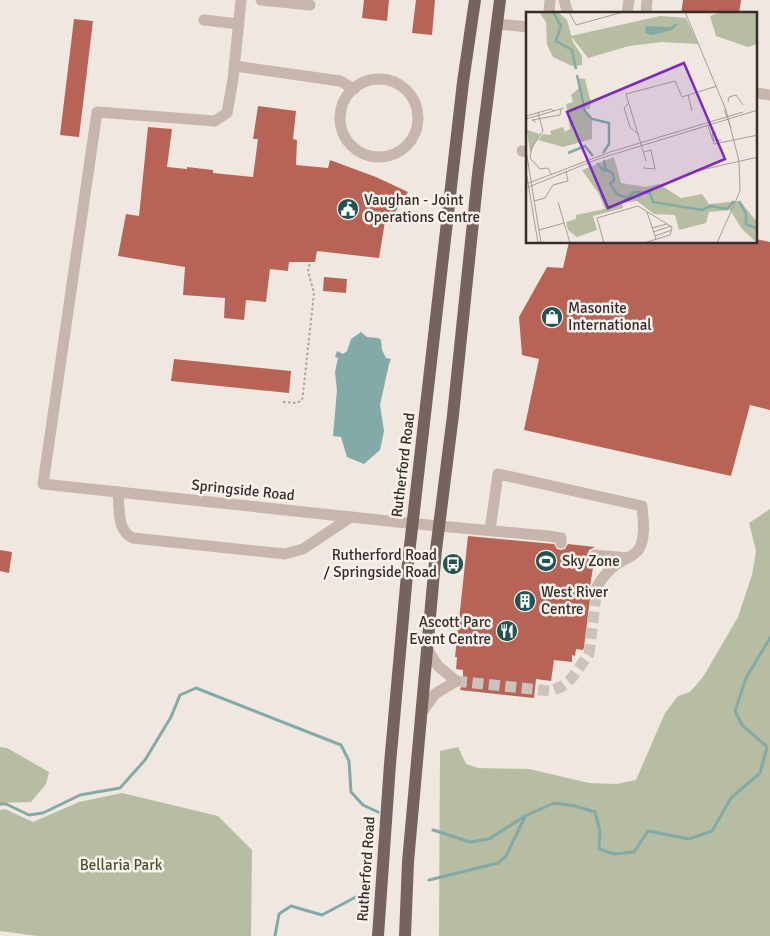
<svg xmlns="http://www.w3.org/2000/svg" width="770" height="936" font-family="Signika,sans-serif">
  <rect width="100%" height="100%" fill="#f0e7e0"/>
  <g fill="#b7bda2">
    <polygon points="770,509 770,936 439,936 440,751 458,747 466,764 478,768 529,769 589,783 616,784 636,780 665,713 678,696 690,692 703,677 738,617 752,575 756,551 749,523"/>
    <polygon points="0,747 7,748 49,772 46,784 31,802 0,803"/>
    <polygon points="122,793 218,816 252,850 251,936 37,936 0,931 0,810 5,809 33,822 79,802"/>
  </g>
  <polygon fill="#82aaa7" points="361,332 367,337 378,338 381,340 382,350 386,358 391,359 389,364 380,405 384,431 380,450 364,464 347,457 341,437 333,436 337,390 335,372 338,358 335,357 337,351 343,354 347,351 351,339"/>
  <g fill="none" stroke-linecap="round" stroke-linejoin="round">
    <g stroke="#82aaa7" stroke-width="3">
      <polyline points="0,804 6,804 29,815 43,813 80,795 120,788 145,760 171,717 180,695 196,688 341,745 349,761 351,792 363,805 378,812"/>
      <polyline points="433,830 470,842 489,839 525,816 554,803 575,806 595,812 600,831 599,849 614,854 634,852 648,831 689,839 712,831 731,798 760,773 767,747 742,725 735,711 746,678 770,638"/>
      <polyline points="429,880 498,863 506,856 525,817"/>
      <polyline points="275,936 279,914 291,906 322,915 369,890"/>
    </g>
  </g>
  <g fill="#b76457">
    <polygon points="364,0 389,0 387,21 362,18"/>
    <polygon points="416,0 435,0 432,35 412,33"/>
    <polygon points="683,0 741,0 739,14 681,14"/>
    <polygon points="74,19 93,21 79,137 60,135"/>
    <polygon points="258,106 296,111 293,139 297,140 296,165 328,168 330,160 376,177 408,192 391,218 386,215 379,258 317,251 315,262 289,262 288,271 270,269 266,302 246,300 244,320 224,318 225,298 183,295 185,267 118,256 126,214 139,216 148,127 172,129 167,167 187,169 187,167 213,170 213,173 253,177 258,139 253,139"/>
    <polygon points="756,239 770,242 770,410 750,405 731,476 524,430 539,359 522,355 519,317 547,267 563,268 569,242 756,242"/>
    <polygon points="324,277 347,279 346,293 323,291"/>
    <polygon points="174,359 291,371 289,393 171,381"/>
    <polygon points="468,536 554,544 557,549 561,550 565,549 568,544 595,547 589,550 588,554 588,559 594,562 590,586 591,591 584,647 583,650 576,649 575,656 572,655 572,662 554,660 551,681 536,679 534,698 460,690 463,682 463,670 456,669 457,657 455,657"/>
    <polygon points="0,550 12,552 9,573 0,571"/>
  </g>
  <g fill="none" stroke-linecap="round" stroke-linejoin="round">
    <polyline stroke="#cbc2bc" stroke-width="11" stroke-dasharray="11 5.5" stroke-linecap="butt" points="456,681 550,691 561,687 571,679 589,654 597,587"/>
    <polyline stroke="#b2a097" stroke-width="2" stroke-dasharray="2.5 2.5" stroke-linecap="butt" points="283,402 297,403 302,400 303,394 314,293 308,271 310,262"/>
    <g stroke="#c7b6ad" stroke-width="11">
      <polyline points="241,0 233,79 227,113 215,121 97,112 43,484 407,523 548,536 561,538 561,543"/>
      <polyline points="261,0 310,5"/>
      <polyline points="564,0 568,14"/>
      <polyline points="549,14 550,0"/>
      <polyline points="627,14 629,0"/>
      <polyline points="646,14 647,0"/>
      <polyline points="204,20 239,24"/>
      <polyline points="497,24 528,27"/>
      <polyline points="235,66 340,81 354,89"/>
      <circle cx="379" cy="118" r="39"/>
      <polyline points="756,93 770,95"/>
      <polyline points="522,151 528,152"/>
      <path d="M118,492C120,509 116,530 133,538L285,554L303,549L351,517"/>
      <path d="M490,530L498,474L642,506C643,519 646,537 639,549C635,556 624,559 617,564C608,570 602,578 597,587"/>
      <polyline points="595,555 627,558"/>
      <polyline points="422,712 435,694 456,681 438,666 427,649"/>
    </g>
    <g stroke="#76635e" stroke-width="12">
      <polyline points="378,936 390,764 408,563 463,82 475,0"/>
      <polyline points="405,936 408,862 436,550 453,415 478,174 500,0"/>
    </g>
  </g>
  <defs>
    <g id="civic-disc" transform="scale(1.125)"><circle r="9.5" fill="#255351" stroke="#f8f1ec"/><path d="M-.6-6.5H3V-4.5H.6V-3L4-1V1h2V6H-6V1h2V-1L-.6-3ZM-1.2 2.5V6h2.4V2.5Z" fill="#fff"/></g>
    <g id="shop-disc" transform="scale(1.125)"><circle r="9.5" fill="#255351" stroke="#f8f1ec"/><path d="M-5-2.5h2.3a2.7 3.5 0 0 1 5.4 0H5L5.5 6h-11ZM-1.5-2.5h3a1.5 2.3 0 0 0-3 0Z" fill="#fff"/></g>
    <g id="stadium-disc" transform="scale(1.125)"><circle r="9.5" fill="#255351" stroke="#f8f1ec"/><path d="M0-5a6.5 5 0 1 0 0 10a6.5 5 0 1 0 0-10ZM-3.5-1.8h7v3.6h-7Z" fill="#fff"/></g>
    <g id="bus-disc" transform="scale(1.125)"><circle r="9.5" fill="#255351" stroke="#f8f1ec"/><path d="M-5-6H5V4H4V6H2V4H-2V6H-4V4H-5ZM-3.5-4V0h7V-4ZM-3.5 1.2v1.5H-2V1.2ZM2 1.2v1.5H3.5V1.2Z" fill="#fff"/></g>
    <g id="building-disc" transform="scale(1.125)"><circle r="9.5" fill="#255351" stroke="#f8f1ec"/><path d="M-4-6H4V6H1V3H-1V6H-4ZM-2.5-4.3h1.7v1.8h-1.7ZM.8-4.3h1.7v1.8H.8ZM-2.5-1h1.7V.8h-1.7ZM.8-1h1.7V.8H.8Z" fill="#fff"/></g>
    <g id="restaurant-disc" transform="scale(1.125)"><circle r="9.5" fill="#255351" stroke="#f8f1ec"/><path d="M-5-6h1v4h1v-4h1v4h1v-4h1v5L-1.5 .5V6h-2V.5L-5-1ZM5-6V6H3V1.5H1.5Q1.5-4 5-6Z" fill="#fff"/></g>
  </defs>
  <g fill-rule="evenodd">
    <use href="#civic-disc" x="348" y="209"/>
    <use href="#shop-disc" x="552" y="317"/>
    <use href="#stadium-disc" x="546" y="561"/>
    <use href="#bus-disc" x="453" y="564"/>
    <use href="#building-disc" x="525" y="601"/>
    <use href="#restaurant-disc" x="507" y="631"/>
  </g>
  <g text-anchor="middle" stroke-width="5" stroke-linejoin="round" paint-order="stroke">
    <g font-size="15" fill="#362d2b" stroke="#f8f1ec" text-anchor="start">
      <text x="364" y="205">Vaughan - Joint<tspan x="364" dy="17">Operations Centre</tspan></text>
      <text x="568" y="313">Masonite<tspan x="568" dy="17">International</tspan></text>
      <text x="437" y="560" text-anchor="end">Rutherford Road<tspan x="437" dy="17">/ Springside Road</tspan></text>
      <text x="562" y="566">Sky Zone</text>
      <text x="541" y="597">West River<tspan x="541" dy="17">Centre</tspan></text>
      <text x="491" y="627" text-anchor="end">Ascott Parc<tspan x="491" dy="17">Event Centre</tspan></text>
    </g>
    <g font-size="15" fill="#362d2b" stroke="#f8f1ec">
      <text transform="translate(403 465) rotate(-83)" y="5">Rutherford Road</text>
      <text transform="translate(243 490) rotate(6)" y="5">Springside Road</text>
      <text transform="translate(366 869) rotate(-86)" y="5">Rutherford Road</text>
    </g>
    <g font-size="15" fill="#495132" stroke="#f8f1ec">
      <text x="121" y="870">Bellaria Park</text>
    </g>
  </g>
  <g transform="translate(526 12)">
    <rect width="231" height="231" fill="#f0e7e0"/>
    <path d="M13,0H32L41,8L47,30L56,44V53L46,54L27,45L21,33L20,10ZM195,0H231V32L222,35L190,24L184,4ZM134,4L160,6L172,32L136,30L103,34L62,46L45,24ZM52,66L59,67L65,91L63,98L55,91L66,108V127L37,135L12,128L17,122L25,123L24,119L37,115L39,120L44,117L40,92L47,90L45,83L53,76ZM1,118L14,122L4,141V140ZM88,145L95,171L120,175L133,172L155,186L176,182L183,192L214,189L231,210V231L216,217L204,198L183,200L180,211L153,218L149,203L128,202L111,189L96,191L97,196L67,204L71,218L51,225L42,218L40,210L50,207V203L79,197L73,182L56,158Z" fill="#b7bda2"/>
    <path d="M149,12H152L146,18L126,23L119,21L120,14L144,15Z" fill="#82aaa7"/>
    <path fill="none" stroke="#82aaa7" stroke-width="2.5" d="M27,0L35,14L30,29L46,38L50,57M51,63L59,99L66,107L83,111V132L77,141M42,141L59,134L67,144M78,148L79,156L87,162L88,168L84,172L92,183L102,186L108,180L124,181L127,190L176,198L185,194L201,197L208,189M71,151L77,158L83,159M213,189L220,202V212L232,217"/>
    <path fill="none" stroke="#a69d98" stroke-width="1" d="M43,0L50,13L97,0M159,0L200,98L213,149L214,179L191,231M162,83L166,99M202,90L203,85L210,83L217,93M103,91L98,96L104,115L112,122M198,97L205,116M12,100L17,119L6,135L4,146L14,157L22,156L25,162M0,104L25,97L28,99M0,107L38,96M10,110L6,108L34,103L35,97M182,114L188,132L232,123M190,120L186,122L188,129L195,128M0,138L15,231M120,149L100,82L149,69L156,85L191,74M117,156L129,157L125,138L118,140M175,158L232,145M0,159L12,231M0,172L84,140L217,100M0,176L72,147L232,98M8,189L19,186L27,173L42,169L40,159M32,190L44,231M121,200L130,227M126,216L141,212M13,218L38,211M127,220L145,214M129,224L146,218M78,231L71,206L112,194L146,215L144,223L118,231"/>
    <path fill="#7b2cbf" fill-opacity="0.15" stroke="#7b2cbf" stroke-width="2.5" d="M158,51L199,147L82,196L41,100Z"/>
    <rect width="231" height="231" fill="none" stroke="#362d2b" stroke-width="2.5"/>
  </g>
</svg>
